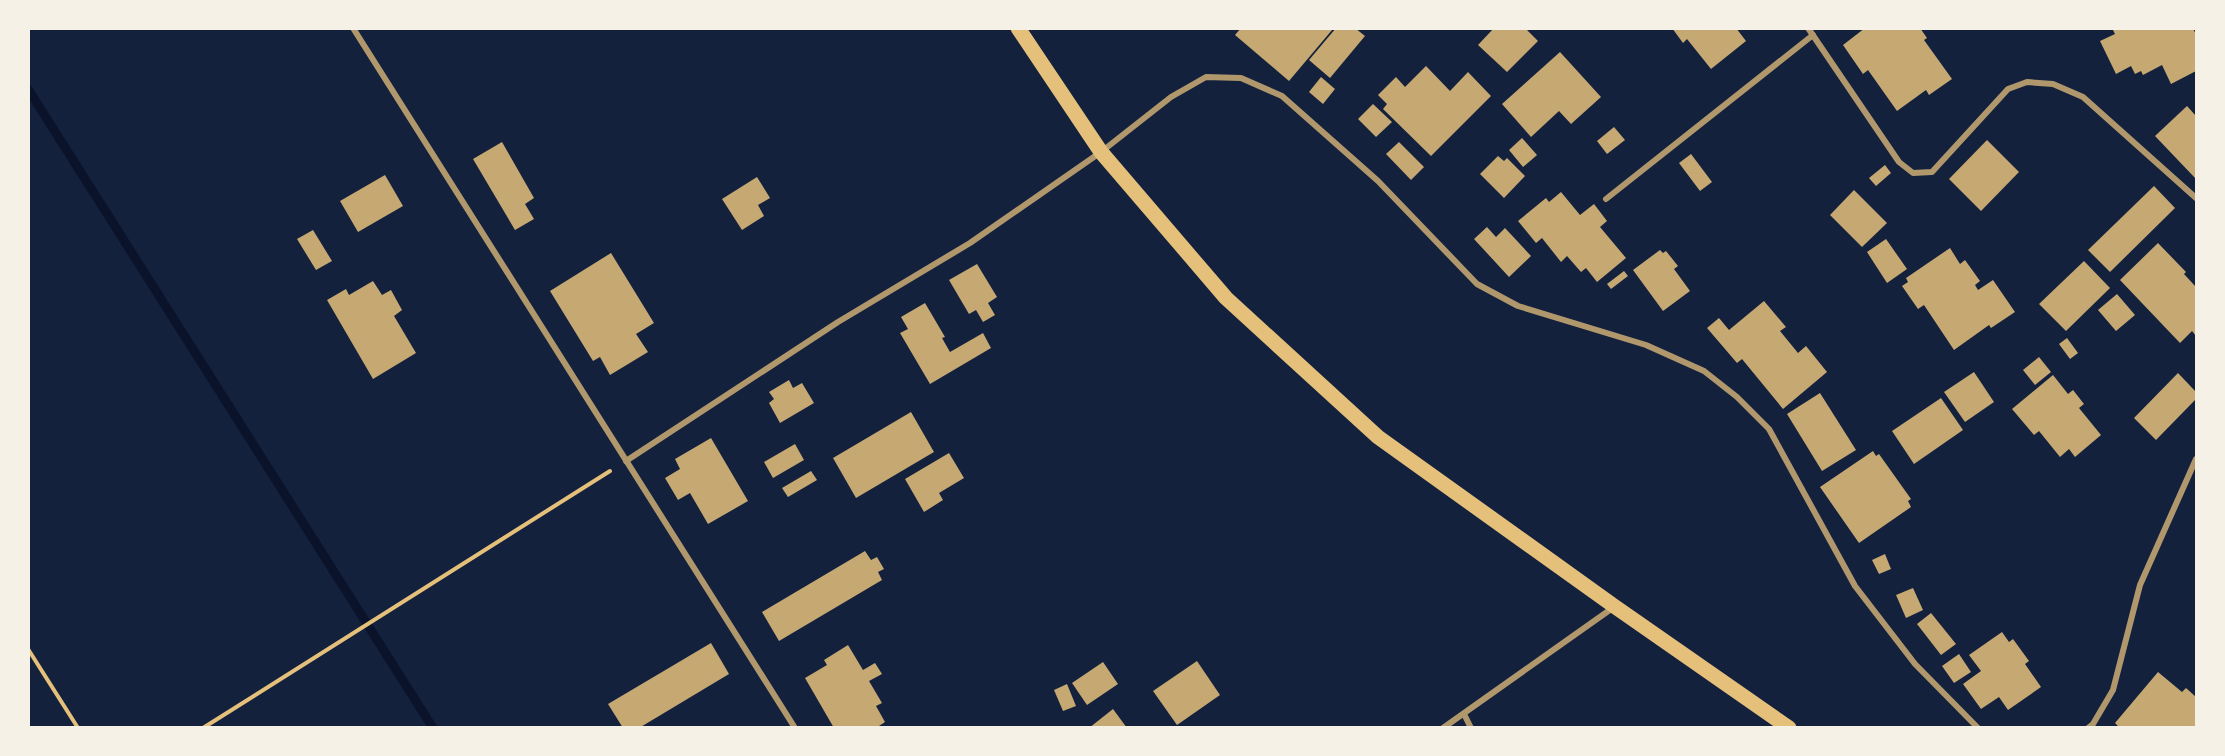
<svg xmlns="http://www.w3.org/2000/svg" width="2225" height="756" font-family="'Archivo Narrow',sans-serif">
  <rect width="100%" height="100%" fill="#14213d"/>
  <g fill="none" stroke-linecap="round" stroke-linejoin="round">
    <polyline stroke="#0b132b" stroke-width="9" points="28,89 433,728"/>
  </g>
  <g fill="#c6a872">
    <polygon points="1241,28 1330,28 1332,30 1289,81 1235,35"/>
    <polygon points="1336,28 1355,28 1365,36 1330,78 1309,60"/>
    <polygon points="1494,28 1525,28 1538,41 1507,72 1478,45"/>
    <polygon points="1672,28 1736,28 1746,41 1711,69 1687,39 1683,43"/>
    <polygon points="1865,28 1920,28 1927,38 1924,40 1952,79 1929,95 1926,90 1897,111 1868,70 1863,74 1843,45"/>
    <polygon points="2112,28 2193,28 2196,35 2196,71 2171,84 2162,65 2143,75 2141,71 2135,74 2131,66 2116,74 2100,41 2115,34"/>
    <polygon points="1560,52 1601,97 1571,124 1559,111 1531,137 1502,104"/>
    <polygon points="1426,66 1450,91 1468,72 1491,96 1431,156 1383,109 1387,104 1378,95 1396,77 1405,87"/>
    <polygon points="1321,77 1335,89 1323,104 1309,92"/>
    <polygon points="1373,104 1392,122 1376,137 1358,119"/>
    <polygon points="2187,106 2196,116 2196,179 2155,136"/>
    <polygon points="1614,127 1625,140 1607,154 1597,141"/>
    <polygon points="1522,138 1537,155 1523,167 1509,150"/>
    <polygon points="1987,140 2019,172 1981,211 1949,179"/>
    <polygon points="502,142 534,198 525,204 534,219 515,230 473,159"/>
    <polygon points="1399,142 1424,167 1411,180 1386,154"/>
    <polygon points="1691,154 1712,182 1700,191 1679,163"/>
    <polygon points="1498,156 1504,161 1507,158 1525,176 1504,198 1480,174"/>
    <polygon points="1885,165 1891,173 1876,186 1869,178"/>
    <polygon points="385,175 403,206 358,232 340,201"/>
    <polygon points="757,177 770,198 758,205 764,216 742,230 722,199"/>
    <polygon points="2154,186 2175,208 2110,272 2088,250"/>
    <polygon points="1854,190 1887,223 1862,247 1830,215"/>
    <polygon points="1561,192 1580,215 1594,204 1607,221 1600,227 1626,258 1597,282 1586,268 1581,272 1567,256 1561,262 1542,238 1536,243 1518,221 1546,198 1549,202"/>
    <polygon points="1487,227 1496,237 1505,228 1531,256 1509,277 1474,239"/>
    <polygon points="313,230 332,261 316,270 297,239"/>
    <polygon points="1886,239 1907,269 1887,283 1867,252"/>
    <polygon points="2158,243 2186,272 2184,274 2196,287 2196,336 2192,331 2180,343 2120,280"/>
    <polygon points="1950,248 1960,264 1965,260 1980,281 1975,285 1978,290 1993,280 2015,312 1991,328 1989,325 1954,350 1924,305 1918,309 1902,286 1908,282 1906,278"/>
    <polygon points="1660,250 1663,253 1666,251 1678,266 1674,269 1690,291 1663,311 1633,270"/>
    <polygon points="611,253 654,323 636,334 648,352 610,375 600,357 593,361 550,291"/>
    <polygon points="2084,261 2110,288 2066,331 2039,304"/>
    <polygon points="977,264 997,297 988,303 995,315 983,322 976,310 969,314 949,280"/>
    <polygon points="1624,271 1628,276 1611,289 1607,284"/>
    <polygon points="373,281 382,295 391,290 402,310 394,316 416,353 373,379 327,300 346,289 349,295"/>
    <polygon points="2117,294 2135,315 2116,331 2098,310"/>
    <polygon points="1764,301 1786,327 1780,331 1798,353 1806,346 1827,372 1783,409 1742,359 1737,363 1707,328 1719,318 1729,330"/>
    <polygon points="925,303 945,337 942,338 950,352 983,333 991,348 930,384 900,333 908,329 901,317"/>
    <polygon points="2067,338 2078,353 2070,359 2059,344"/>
    <polygon points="2039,357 2051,372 2035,385 2023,370"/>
    <polygon points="1974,372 1994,402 1965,422 1944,392"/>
    <polygon points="2178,373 2196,392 2196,399 2156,440 2134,418"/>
    <polygon points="2053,375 2068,394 2073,390 2084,404 2079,408 2101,435 2075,457 2069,449 2060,457 2039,431 2034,435 2012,409"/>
    <polygon points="789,380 793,388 802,383 814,403 780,423 769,403 774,399 769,392"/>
    <polygon points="1820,393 1856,450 1822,471 1787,414"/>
    <polygon points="1941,398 1963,430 1914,464 1892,431"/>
    <polygon points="911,412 934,452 856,498 833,458"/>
    <polygon points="711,438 748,501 708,524 690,493 678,500 665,478 680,469 675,459"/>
    <polygon points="795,444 804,460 773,478 764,462"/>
    <polygon points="1873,451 1876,456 1879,454 1911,499 1908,501 1911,507 1859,543 1820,487"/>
    <polygon points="949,453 964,478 939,493 943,500 924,512 905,479"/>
    <polygon points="811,471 817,480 788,497 782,488"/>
    <polygon points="865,551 871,560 877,557 884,569 878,572 882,580 779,641 762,612"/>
    <polygon points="1885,554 1891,569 1879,574 1872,560"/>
    <polygon points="1913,588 1923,610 1906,618 1896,595"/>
    <polygon points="1931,613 1956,644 1941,655 1917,624"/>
    <polygon points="2002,632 2009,642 2013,639 2029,661 2025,664 2041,687 2008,710 1999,697 1981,709 1963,684 1981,671 1969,655"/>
    <polygon points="711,643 729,674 639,728 623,728 608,704"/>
    <polygon points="848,645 863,670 875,663 882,674 869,681 882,703 876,706 885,722 876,728 834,728 805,678 827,665 824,660"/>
    <polygon points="1959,654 1971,672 1954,683 1942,666"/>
    <polygon points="1197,661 1220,695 1177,725 1153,691"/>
    <polygon points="1103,662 1118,684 1087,705 1072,683"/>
    <polygon points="2158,672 2182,692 2186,688 2196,697 2196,728 2120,728 2115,723"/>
    <polygon points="1067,684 1076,706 1063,711 1054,690"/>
    <polygon points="1113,709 1127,728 1089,728"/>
  </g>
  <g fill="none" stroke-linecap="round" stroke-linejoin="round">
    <g stroke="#e5c07b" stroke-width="4">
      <polyline points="28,649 78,728"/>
      <polyline points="203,728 610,471"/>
    </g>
    <g stroke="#b1986c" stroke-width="6">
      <polyline points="353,28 795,728"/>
      <polyline points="1808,28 1899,162 1913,173 1932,172 2008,89 2027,82 2053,84 2083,97 2196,198"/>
      <polyline points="1606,199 1813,35"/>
      <polyline points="626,461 838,322 970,243 1101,152 1171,97 1206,77 1241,78 1282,96 1378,181 1477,284 1518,306 1646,345 1704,371 1737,397 1769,429 1855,586 1915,664 1978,728"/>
      <polyline points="1464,714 1471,728"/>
      <polyline points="1443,728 1614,607"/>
      <polyline points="2088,728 2093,724 2113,690 2140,585 2196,459"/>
    </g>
    <polyline stroke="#e5c07b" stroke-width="15" points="1018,28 1101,152 1226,298 1378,437 1614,606 1789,728"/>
  </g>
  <rect width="2225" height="756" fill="none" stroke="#f6f1e7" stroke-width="60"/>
</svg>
